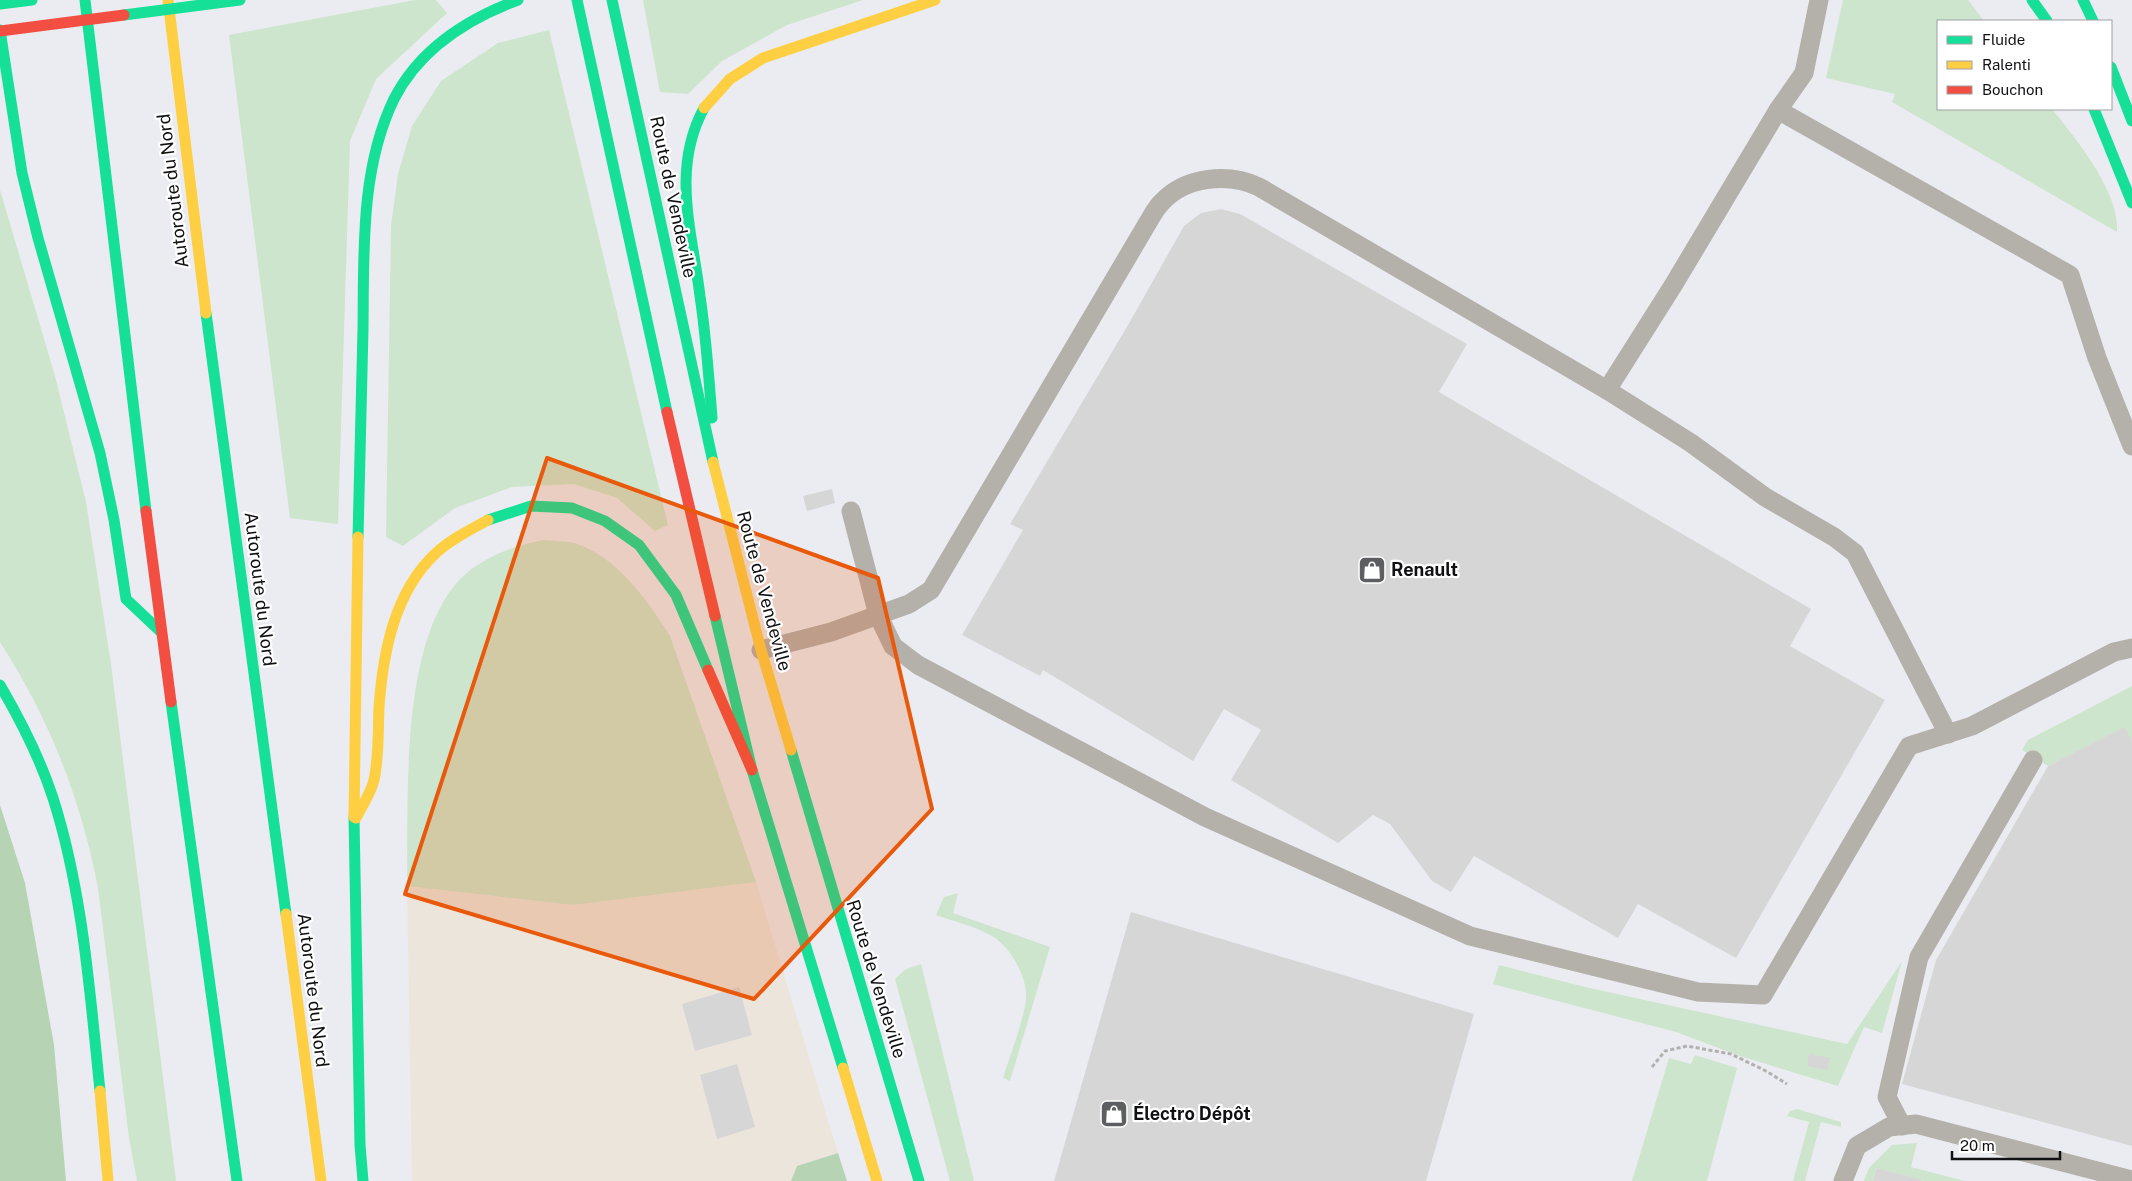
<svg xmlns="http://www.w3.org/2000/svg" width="2132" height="1181" font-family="'Public Sans',sans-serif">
  <rect width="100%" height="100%" fill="#ebecf1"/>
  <polygon fill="#ece5dc" points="756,882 838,1153 797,1166 791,1181 412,1181 407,886 573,905"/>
  <g fill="#cde5cc">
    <polygon points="415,0 436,0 447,13 376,79 350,141 338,524 290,518 229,35"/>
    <polygon points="643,0 863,0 787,25 722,61 688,94 660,92"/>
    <path d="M1843,0H1968L1984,21H1938V109H2052C2076,139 2120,192 2117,232L1892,102L1895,94L1826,78Z"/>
    <polygon points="549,30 668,525 655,531 617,498 574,484 512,487 455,508 403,546 386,537 391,226 398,174 412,126 441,81 498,43"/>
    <path d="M0,190L55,376L86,502L111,664L176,1181H137L129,1138L98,888C81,799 49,718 0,642Z"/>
    <path d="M543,540C553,541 565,541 574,543C617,556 647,600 670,636L756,882L573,905L407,886C409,802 397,622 473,568C494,553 519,545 543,540Z"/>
    <polygon points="2132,686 2132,741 2125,728 2048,766 2022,750 2028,740"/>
    <path d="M958,893L953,913L1050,947L1010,1081L1003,1078C1009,1058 1028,1010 1026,992C1024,971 1008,944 990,935C974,926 953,921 936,915L944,897Z"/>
    <polygon points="1902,961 1882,1033 1864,1027 1838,1086 1740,1056 1676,1032 1493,984 1499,965 1585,987 1847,1044"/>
    <polygon points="921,964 974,1181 950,1181 895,979 906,969"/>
    <polygon points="1695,1055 1737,1068 1707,1181 1632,1181 1669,1058 1691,1064"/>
    <polygon points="1797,1109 1841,1122 1841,1127 1821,1122 1805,1181 1793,1181 1809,1122 1787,1116 1790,1111"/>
    <polygon points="1917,1143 1911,1167 1965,1181 1924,1181 1877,1168 1873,1181 1864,1181 1869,1168 1892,1145"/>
  </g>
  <g fill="#b6d4b4">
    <polygon points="0,805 25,883 54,1045 66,1181 0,1181"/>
    <polygon points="838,1153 847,1181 791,1181 797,1166"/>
  </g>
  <g fill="#d7d6d7">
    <polygon points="1221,209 1240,214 1467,344 1439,392 1811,609 1790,646 1885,700 1736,958 1638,904 1618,938 1474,856 1451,892 1432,881 1390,824 1373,815 1338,843 1231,780 1261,730 1224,709 1193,761 1043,670 1040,676 962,635 1023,530 1010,524 1128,325 1184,226 1201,213"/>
    <polygon points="832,489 835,503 807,511 803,496"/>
    <polygon points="2125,727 2132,741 2132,1146 1902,1084 1936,960 2048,766"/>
    <polygon points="1131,912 1474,1014 1426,1181 1054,1181"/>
    <polygon points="739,987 752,1035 695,1051 682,1004"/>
    <polygon points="1809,1054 1830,1058 1827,1070 1807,1066"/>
    <polygon points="737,1064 755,1127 717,1139 700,1075"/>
    <polygon points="1877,1168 1922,1180 1922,1181 1873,1181"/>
  </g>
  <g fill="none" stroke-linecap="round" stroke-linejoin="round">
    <polyline stroke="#b4b0af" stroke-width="3" stroke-dasharray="4 2.5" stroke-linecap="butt" points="1652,1067 1665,1051 1687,1046 1731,1054 1766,1071 1787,1084"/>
    <g stroke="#b4b0aa" stroke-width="19">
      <polyline points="1778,110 2070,275 2097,358 2132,446"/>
      <polyline points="1607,390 1691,443 1765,497 1834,537 1855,553 1948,734"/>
      <polyline points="851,511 878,615 893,646 918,665 1205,817 1470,936 1698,992 1763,995 1909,746 1972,726 2114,652 2132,648"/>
      <path d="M761,650L831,632L909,604L931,590L1147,224C1152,216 1156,207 1163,201C1187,176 1229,173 1259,187L1607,390L1674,284L1778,110L1804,73L1819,0"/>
      <polyline points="1902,1126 1887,1097 1919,957 2033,760"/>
      <polyline points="1843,1181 1857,1146 1889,1127 1916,1124 2132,1180"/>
    </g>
    <g stroke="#16e098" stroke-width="11">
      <polyline points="85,0 146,511"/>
      <polyline points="577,0 667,412"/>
      <polyline points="612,0 713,462"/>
      <polyline points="2032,0 2047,21"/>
      <polyline points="2083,0 2093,21"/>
      <polyline points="0,4 32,0"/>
      <polyline points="0,30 22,173 38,238 100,453 114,520 126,599 161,632"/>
      <polyline points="2111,67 2132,121"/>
      <path d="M704,108C671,169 692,231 700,296C706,336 709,377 712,418"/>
      <polyline points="2094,109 2132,203"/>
      <polyline points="206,313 286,914"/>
      <polyline points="488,520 531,506 572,508 605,521 639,545 676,595 708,670"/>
      <path d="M358,537C360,468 361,399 363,329C364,253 360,169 394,99C420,48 467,19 518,0"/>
      <polyline points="715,616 752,770 843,1068"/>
      <path d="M0,685C21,721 40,758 53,798C83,892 90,994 100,1091"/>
      <polyline points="171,702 237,1181"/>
      <polyline points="791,750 919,1181"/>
      <polyline points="354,817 360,1145 363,1181"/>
    </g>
    <g stroke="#ffcf43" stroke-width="11">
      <polyline points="168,0 206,313"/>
      <polyline points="704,108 730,79 763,58 935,0"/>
      <polyline points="713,462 761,650 791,750"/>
      <polyline points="354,817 358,537"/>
      <path d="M356,818C362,806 371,793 374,780C379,757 378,731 379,707C383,653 394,592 436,553C451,539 470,530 488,520"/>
      <polyline points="286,914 321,1181"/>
      <polyline points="843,1068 877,1181"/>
      <polyline points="100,1091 108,1181"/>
    </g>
    <g stroke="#f24e42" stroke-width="11">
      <polyline points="667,412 715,616"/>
      <polyline points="146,511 171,702"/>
      <polyline points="708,670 752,770"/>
    </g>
    <polyline stroke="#16e098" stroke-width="11" points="124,15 240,0"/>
    <polyline stroke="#f24e42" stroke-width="11" points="0,31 124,15"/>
  </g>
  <path fill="#e8590c" fill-opacity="0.2" stroke="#e8590c" stroke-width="4" stroke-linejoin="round" d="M547,458L878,578L932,809L754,999L405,894Z"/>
  <defs>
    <g id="shop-square" transform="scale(1.4375)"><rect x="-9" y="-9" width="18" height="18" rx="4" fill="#5d5e61" stroke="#fff"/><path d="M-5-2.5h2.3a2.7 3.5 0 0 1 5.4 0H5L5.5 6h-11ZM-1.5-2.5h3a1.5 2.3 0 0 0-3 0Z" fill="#fff"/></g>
  </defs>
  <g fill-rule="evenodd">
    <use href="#shop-square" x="1372" y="570"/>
    <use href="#shop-square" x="1114" y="1114"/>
  </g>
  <g text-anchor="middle" stroke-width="4.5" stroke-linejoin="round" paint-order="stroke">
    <g font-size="18" fill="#111114" stroke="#fff">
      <text transform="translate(173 191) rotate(-97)" y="6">Autoroute du Nord</text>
      <text transform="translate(673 197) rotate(78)" y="6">Route de Vendeville</text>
      <text transform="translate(260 589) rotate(83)" y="6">Autoroute du Nord</text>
      <text transform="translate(764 591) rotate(75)" y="6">Route de Vendeville</text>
      <text transform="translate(876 979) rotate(73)" y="6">Route de Vendeville</text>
      <text transform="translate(313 990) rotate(83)" y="6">Autoroute du Nord</text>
    </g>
    <g font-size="18" font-weight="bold" fill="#111114" stroke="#fff" text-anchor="start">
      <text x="1391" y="576">Renault</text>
      <text x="1133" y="1120">Électro Dépôt</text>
    </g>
  </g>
  <rect x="1937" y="20" width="175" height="90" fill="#ffffff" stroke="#a0a0a1"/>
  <rect x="1947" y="36" width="25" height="8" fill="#16e098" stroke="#a0a0a1"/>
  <text x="1982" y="45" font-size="15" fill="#111114">Fluide</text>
  <rect x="1947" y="61" width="25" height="8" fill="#ffcf43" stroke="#a0a0a1"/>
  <text x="1982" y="70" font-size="15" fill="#111114">Ralenti</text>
  <rect x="1947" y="86" width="25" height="8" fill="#f24e42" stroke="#a0a0a1"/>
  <text x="1982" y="95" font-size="15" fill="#111114">Bouchon</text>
  <path d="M1952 1151v8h108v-8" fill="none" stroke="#111114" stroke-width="2.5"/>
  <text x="1960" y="1151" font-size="15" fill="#111114" stroke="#ffffff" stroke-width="4" paint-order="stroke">20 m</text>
</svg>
